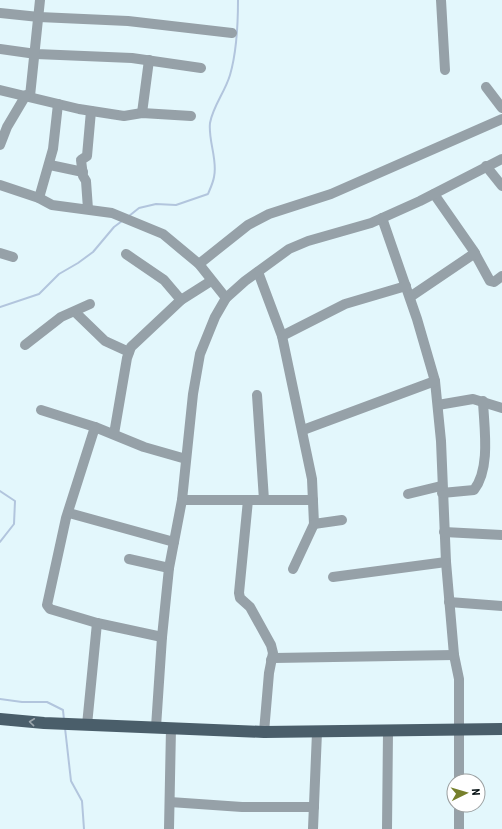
<svg xmlns="http://www.w3.org/2000/svg" width="502" height="829" font-family="'Roboto Condensed',sans-serif">
  <rect width="100%" height="100%" fill="#e3f7fc"/>
  <g fill="none" stroke-linecap="round" stroke-linejoin="round">
    <g stroke="#b2c5dd" stroke-width="2">
      <path d="M129,216L139,208L156,204L176,205L208,194C210,189 213,183 214,177C218,160 208,141 210,123C213,106 225,92 230,75C237,51 238,25 238,0"/>
      <polyline points="0,307 39,294 59,274 78,263 93,252 114,227 122,221"/>
      <polyline points="0,491 15,501 14,524 0,542"/>
      <polyline points="0,699 22,702 47,702 63,710 64,720"/>
      <polyline points="65,728 71,781 82,801 84,829"/>
    </g>
    <g stroke="#96a1a8" stroke-width="10">
      <polyline points="441,0 445,70"/>
      <polyline points="0,13 39,17 128,21 232,33"/>
      <polyline points="0,49 36,54 132,58 201,68"/>
      <polyline points="486,87 502,108"/>
      <polyline points="0,90 79,109 124,116 142,113 191,116"/>
      <polyline points="30,96 40,0"/>
      <polyline points="142,113 149,60"/>
      <polyline points="0,145 7,127 26,95"/>
      <polyline points="50,165 83,172"/>
      <polyline points="486,166 502,186"/>
      <polyline points="0,185 39,198 52,205 112,213 163,234 199,264 226,298"/>
      <polyline points="434,194 473,250 490,281 494,282 502,276"/>
      <polyline points="39,198 53,149 58,104"/>
      <polyline points="88,209 86,181 83,176 81,160 87,156 91,111"/>
      <polyline points="382,218 417,319 435,381 441,441 446,562 454,655 459,679 459,781"/>
      <polyline points="0,253 13,257"/>
      <polyline points="126,254 164,280 181,300"/>
      <polyline points="199,264 248,225 269,214 331,194 502,119"/>
      <polyline points="258,272 282,336 312,479 314,524 293,569"/>
      <polyline points="410,297 475,253"/>
      <polyline points="75,312 105,341 129,352"/>
      <polyline points="282,336 345,304 406,286"/>
      <polyline points="25,345 61,317 90,304"/>
      <polyline points="257,395 264,500"/>
      <polyline points="438,405 473,399 502,408"/>
      <polyline points="41,410 95,427 144,447 186,459"/>
      <polyline points="95,427 66,518 47,605 50,609 97,623 162,637"/>
      <polyline points="303,430 435,381"/>
      <polyline points="114,434 127,358 131,347 181,300 211,281"/>
      <path d="M442,493L474,490C491,468 484,427 483,401"/>
      <polyline points="408,494 441,486"/>
      <polyline points="182,500 313,500"/>
      <polyline points="248,500 239,593 240,598 250,607 271,645 273,653 269,673 264,732"/>
      <polyline points="69,513 174,542"/>
      <polyline points="314,524 342,520"/>
      <polyline points="444,532 502,535"/>
      <polyline points="129,559 169,568"/>
      <polyline points="333,577 446,562"/>
      <polyline points="449,602 502,606"/>
      <polyline points="271,660 274,658 454,655"/>
      <polyline points="87,725 97,623"/>
      <polyline points="156,727 162,637 169,568 182,500 193,394 200,354 215,317 226,298 245,281 289,249 308,241 371,223 420,201 502,159"/>
      <polyline points="170,802 242,807 314,807"/>
      <polyline points="459,805 459,829"/>
      <polyline points="169,829 171,728"/>
      <polyline points="313,829 317,732"/>
      <polyline points="387,829 388,732"/>
    </g>
    <polyline stroke="#4a5e6a" stroke-width="12" points="0,719 44,723 264,732 502,729"/>
  </g>
  <defs><path id="oneway-chevron" d="M-2-3.5L2.5 0L-2 3.5" fill="none" stroke-width="1.6" stroke-linecap="round" stroke-linejoin="round"/></defs>
  <use stroke="#9ba6ad" href="#oneway-chevron" transform="translate(32 722) rotate(-174)"/>
  <g transform="translate(466 793) rotate(85)"><circle r="19" fill="#ffffff" stroke="#9b9fa0"/>
  <path d="M0-3L7 15L0 10L-7 15Z" fill="#77802c"/>
  <text y="-6" font-size="11" font-weight="bold" text-anchor="middle" fill="#040f12">N</text>
  </g>
</svg>
